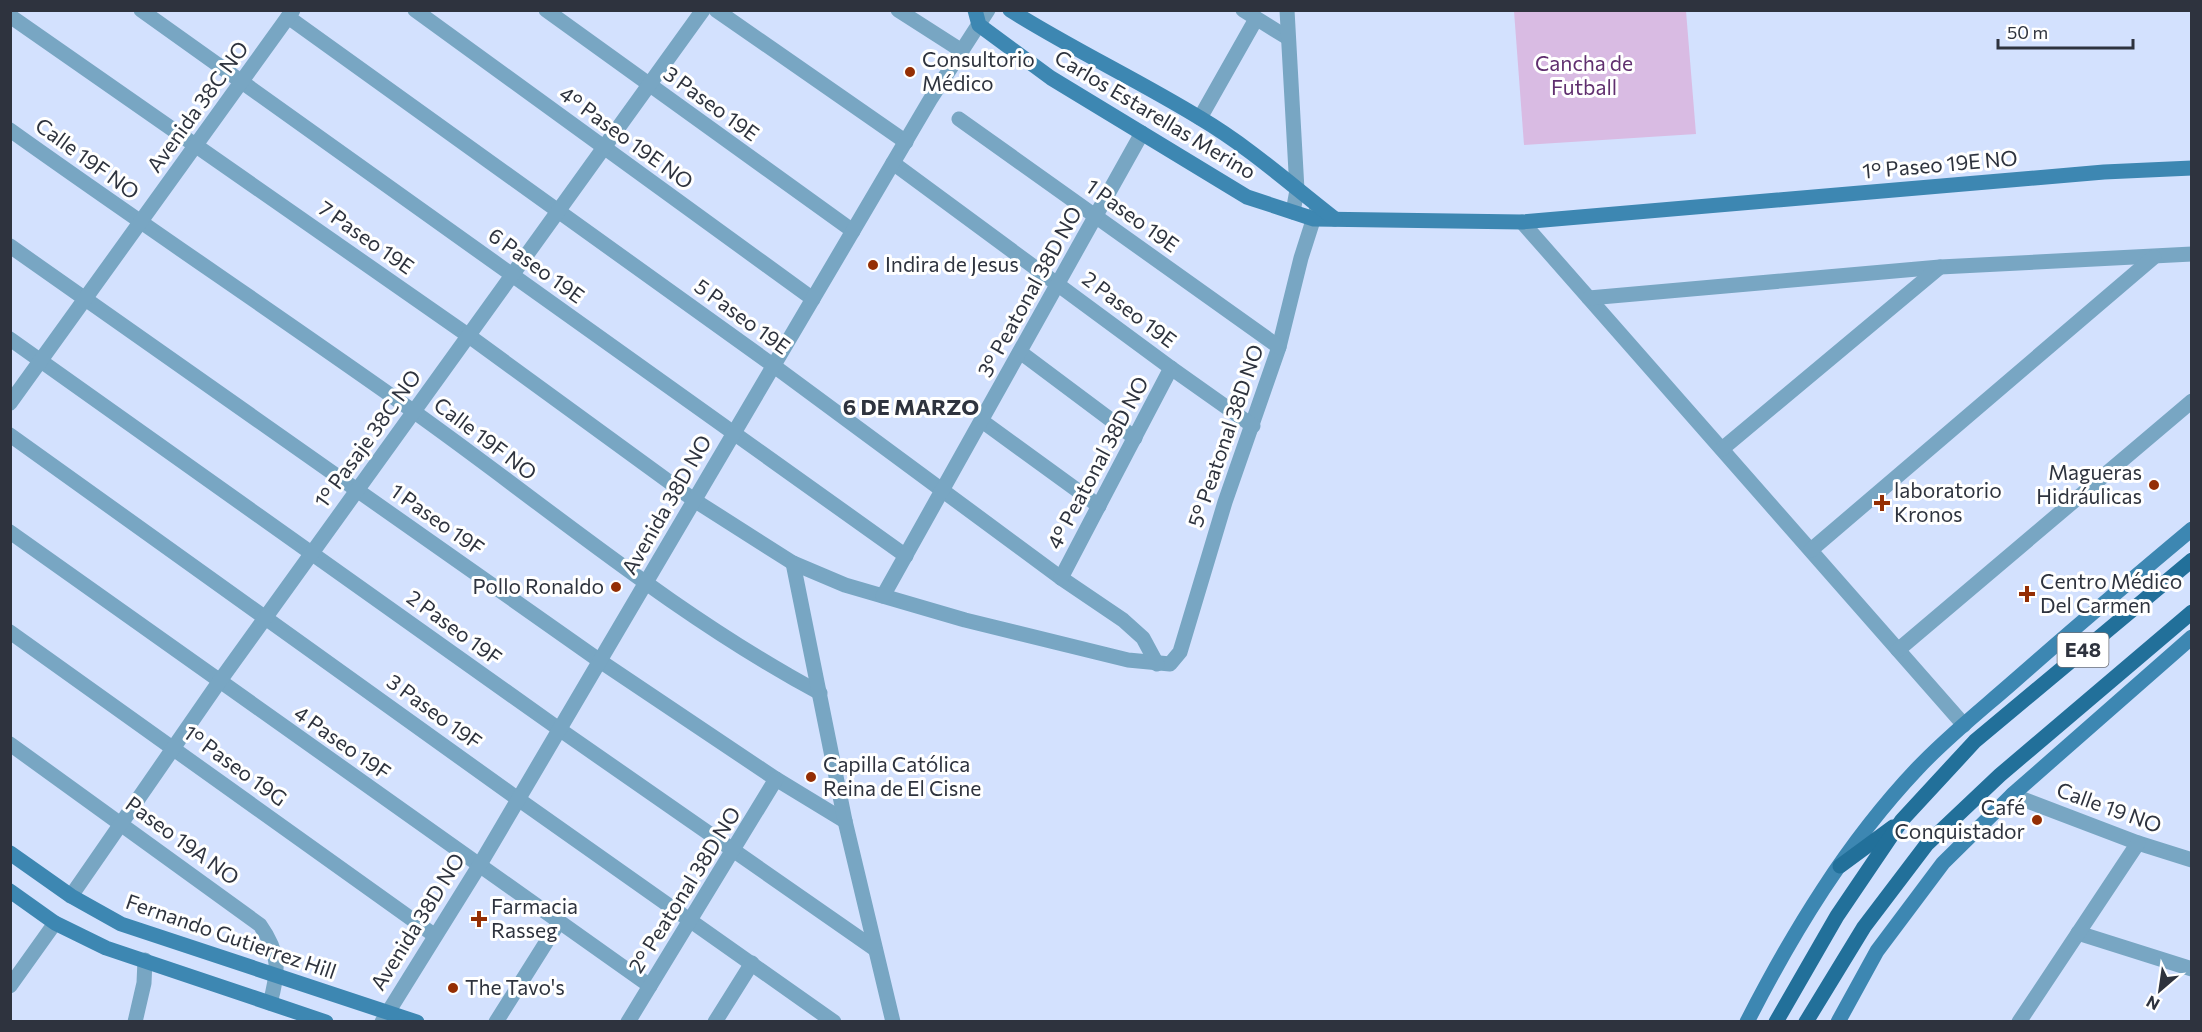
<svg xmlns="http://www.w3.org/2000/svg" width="2202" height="1032" font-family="Commissioner,sans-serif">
  <rect width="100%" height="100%" fill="#d3e1fe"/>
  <polygon fill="#d9bbe3" points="1514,11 1686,11 1696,134 1524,145"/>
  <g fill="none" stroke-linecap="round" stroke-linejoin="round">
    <g stroke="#78a6c3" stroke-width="15">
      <polyline points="141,10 906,556"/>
      <polyline points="415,10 813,299"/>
      <polyline points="546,10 853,231"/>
      <polyline points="716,10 906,142"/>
      <polyline points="898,10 962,51"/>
      <polyline points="1243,10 1288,38"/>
      <polyline points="1287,10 1297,190 1293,212"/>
      <polyline points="10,16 469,336 694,500 793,563 845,585 965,620 1128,660 1170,664 1180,652 1225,502 1279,347 1301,258 1317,208"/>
      <polyline points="288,17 774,366 1061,578 1123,620 1143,638 1157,664"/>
      <polyline points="1200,118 1256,19"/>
      <polyline points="959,119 1279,347"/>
      <path d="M10,130C143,225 279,316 413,411C548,507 673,614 820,693"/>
      <polyline points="893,163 1171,368 1253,426"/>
      <polyline points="1522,222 1964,725"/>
      <polyline points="10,246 600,661 776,779 845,821"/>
      <polyline points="1589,298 1940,267 2192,254"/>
      <polyline points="10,339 559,729 875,949"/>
      <polyline points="1020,352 1135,438"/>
      <polyline points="10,403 293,10"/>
      <polyline points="982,421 1099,506"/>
      <polyline points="10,435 518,799 834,1022"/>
      <polyline points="1722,449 1940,267"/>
      <polyline points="10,532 650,986"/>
      <polyline points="1811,550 2154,257"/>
      <polyline points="793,563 845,821 893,1022"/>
      <polyline points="1061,578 1171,368"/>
      <polyline points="883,596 1142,133"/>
      <polyline points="10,632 434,935"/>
      <polyline points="1898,650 2192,401"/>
      <path d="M10,744L260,925C280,953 279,971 270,1003"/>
      <polyline points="2012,795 2138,843 2192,860"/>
      <polyline points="71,896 219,682 703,10"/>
      <polyline points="2078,933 2192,969"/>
      <polyline points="10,986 55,923"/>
      <polyline points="135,1022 144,983 145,960"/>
      <polyline points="382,1022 479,866 930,100 988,10"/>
      <polyline points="496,1022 559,922"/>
      <polyline points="628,1022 776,779"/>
      <polyline points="715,1022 752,963"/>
      <polyline points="2019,1022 2138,843"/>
    </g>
    <g stroke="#3d87b2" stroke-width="15">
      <polyline points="975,10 979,25 1051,78 1247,197 1314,219 1522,222 2104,172 2192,168"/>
      <path d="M1010,10C1072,49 1138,80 1200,118C1249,147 1290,184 1335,219"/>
      <polyline points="10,853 71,896 121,924 417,1022"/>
      <polyline points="10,891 55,923 106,948 326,1022"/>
      <path d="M1747,1022C1793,932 1847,843 1917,769C1946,738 1980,711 2012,683C2071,631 2131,580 2192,529"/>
      <polyline points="1838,1022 1877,951 1943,863 2012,795 2192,637"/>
    </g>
    <g stroke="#22709a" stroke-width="15">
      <polyline points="1840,866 1893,827"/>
      <polyline points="1776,1022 1837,916 1902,820 1975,741 2192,560"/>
      <polyline points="1806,1022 1864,927 1927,844 2000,775 2192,612"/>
    </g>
  </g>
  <g fill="#942e04" stroke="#fff" stroke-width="2">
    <circle cx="910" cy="72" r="6"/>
    <circle cx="873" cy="265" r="6"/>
    <circle cx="2154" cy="485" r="6"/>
    <path d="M1879 494h6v6h6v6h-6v6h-6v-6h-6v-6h6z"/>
    <circle cx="616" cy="587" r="6"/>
    <path d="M2024 585h6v6h6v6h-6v6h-6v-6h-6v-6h6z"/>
    <circle cx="811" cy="777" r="6"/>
    <circle cx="2037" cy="820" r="6"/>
    <path d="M476 910h6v6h6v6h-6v6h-6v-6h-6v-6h6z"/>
    <circle cx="453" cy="988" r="6"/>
  </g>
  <g text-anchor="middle" stroke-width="6" stroke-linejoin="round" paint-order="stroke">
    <rect fill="#fff" stroke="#6d7078" stroke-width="1.5" x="2057.5" y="633" width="51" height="34" rx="4.5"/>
    <g font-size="20" font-weight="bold" fill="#2e333e">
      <text x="2083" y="657">E48</text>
    </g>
    <g font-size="21" fill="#2e333e" stroke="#fff" text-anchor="start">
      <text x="922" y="67">Consultorio<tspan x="922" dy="24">Médico</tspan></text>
      <text x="885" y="272">Indira de Jesus</text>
      <text x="2142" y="480" text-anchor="end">Magueras<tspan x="2142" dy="24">Hidráulicas</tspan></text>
      <text x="1894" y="498">laboratorio<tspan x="1894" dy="24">Kronos</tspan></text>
      <text x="2040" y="589">Centro Médico<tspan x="2040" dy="24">Del Carmen</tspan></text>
      <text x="604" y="594" text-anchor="end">Pollo Ronaldo</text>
      <text x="823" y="772">Capilla Católica<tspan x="823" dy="24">Reina de El Cisne</tspan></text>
      <text x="2025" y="815" text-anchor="end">Café<tspan x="2025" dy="24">Conquistador</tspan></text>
      <text x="491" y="914">Farmacia<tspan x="491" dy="24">Rasseg</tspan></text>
      <text x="465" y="995">The Tavo's</text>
    </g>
    <g font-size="21" fill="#602f6f" stroke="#fff">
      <text x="1584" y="71">Cancha de<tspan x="1584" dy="24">Futball</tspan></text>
    </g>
    <g font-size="21" fill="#2e333e" stroke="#fff">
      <text transform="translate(711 104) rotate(36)" y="7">3 Paseo 19E</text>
      <text transform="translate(198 107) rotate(-54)" y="7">Avenida 38C NO</text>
      <text transform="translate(1155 115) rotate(31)" y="7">Carlos Estarellas Merino</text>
      <text transform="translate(626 138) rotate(36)" y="7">4° Paseo 19E NO</text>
      <text transform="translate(87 159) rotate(36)" y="7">Calle 19F NO</text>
      <text transform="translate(1940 165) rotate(-5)" y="7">1° Paseo 19E NO</text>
      <text transform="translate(1132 216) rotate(36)" y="7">1 Paseo 19E</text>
      <text transform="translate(366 238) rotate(35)" y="7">7 Paseo 19E</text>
      <text transform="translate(536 266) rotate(36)" y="7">6 Paseo 19E</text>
      <text transform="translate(1030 292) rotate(-61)" y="7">3° Peatonal 38D NO</text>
      <text transform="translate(1129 310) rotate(37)" y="7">2 Paseo 19E</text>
      <text transform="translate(742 317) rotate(36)" y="7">5 Paseo 19E</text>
      <text transform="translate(1226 436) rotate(-71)" y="7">5° Peatonal 38D NO</text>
      <text transform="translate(368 439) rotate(-54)" y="7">1° Pasaje 38C NO</text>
      <text transform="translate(485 439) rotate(37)" y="7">Calle 19F NO</text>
      <text transform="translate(1098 463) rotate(-62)" y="7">4° Peatonal 38D NO</text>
      <text transform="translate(667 505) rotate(-60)" y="7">Avenida 38D NO</text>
      <text transform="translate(437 520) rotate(35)" y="7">1 Paseo 19F</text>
      <text transform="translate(454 628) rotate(36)" y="7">2 Paseo 19F</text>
      <text transform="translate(434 712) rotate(36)" y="7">3 Paseo 19F</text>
      <text transform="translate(342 743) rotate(35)" y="7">4 Paseo 19F</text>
      <text transform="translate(235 766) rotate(36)" y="7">1° Paseo 19G</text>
      <text transform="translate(2109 808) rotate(20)" y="7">Calle 19 NO</text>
      <text transform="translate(182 841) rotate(36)" y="7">Paseo 19A NO</text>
      <text transform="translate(685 890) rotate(-58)" y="7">2° Peatonal 38D NO</text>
      <text transform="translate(418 922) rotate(-58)" y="7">Avenida 38D NO</text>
      <text transform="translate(231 937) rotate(19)" y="7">Fernando Gutierrez Hill</text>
    </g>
    <g font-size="22" font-weight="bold" fill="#2e333e" stroke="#fff">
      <text x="911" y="415">6 DE MARZO</text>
    </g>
  </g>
  <rect width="2202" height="1032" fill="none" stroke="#2e333e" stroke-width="24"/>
  <g transform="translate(2160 990) rotate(209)" stroke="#ffffff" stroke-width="4.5" paint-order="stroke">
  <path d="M0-4.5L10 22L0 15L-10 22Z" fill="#2e333e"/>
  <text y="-9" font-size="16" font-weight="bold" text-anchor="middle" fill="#2e333e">N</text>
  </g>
  <path d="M1998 39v9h135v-9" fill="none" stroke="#2e333e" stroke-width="3"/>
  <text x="2007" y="39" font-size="18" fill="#2e333e" stroke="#ffffff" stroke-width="4.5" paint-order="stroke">50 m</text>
</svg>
